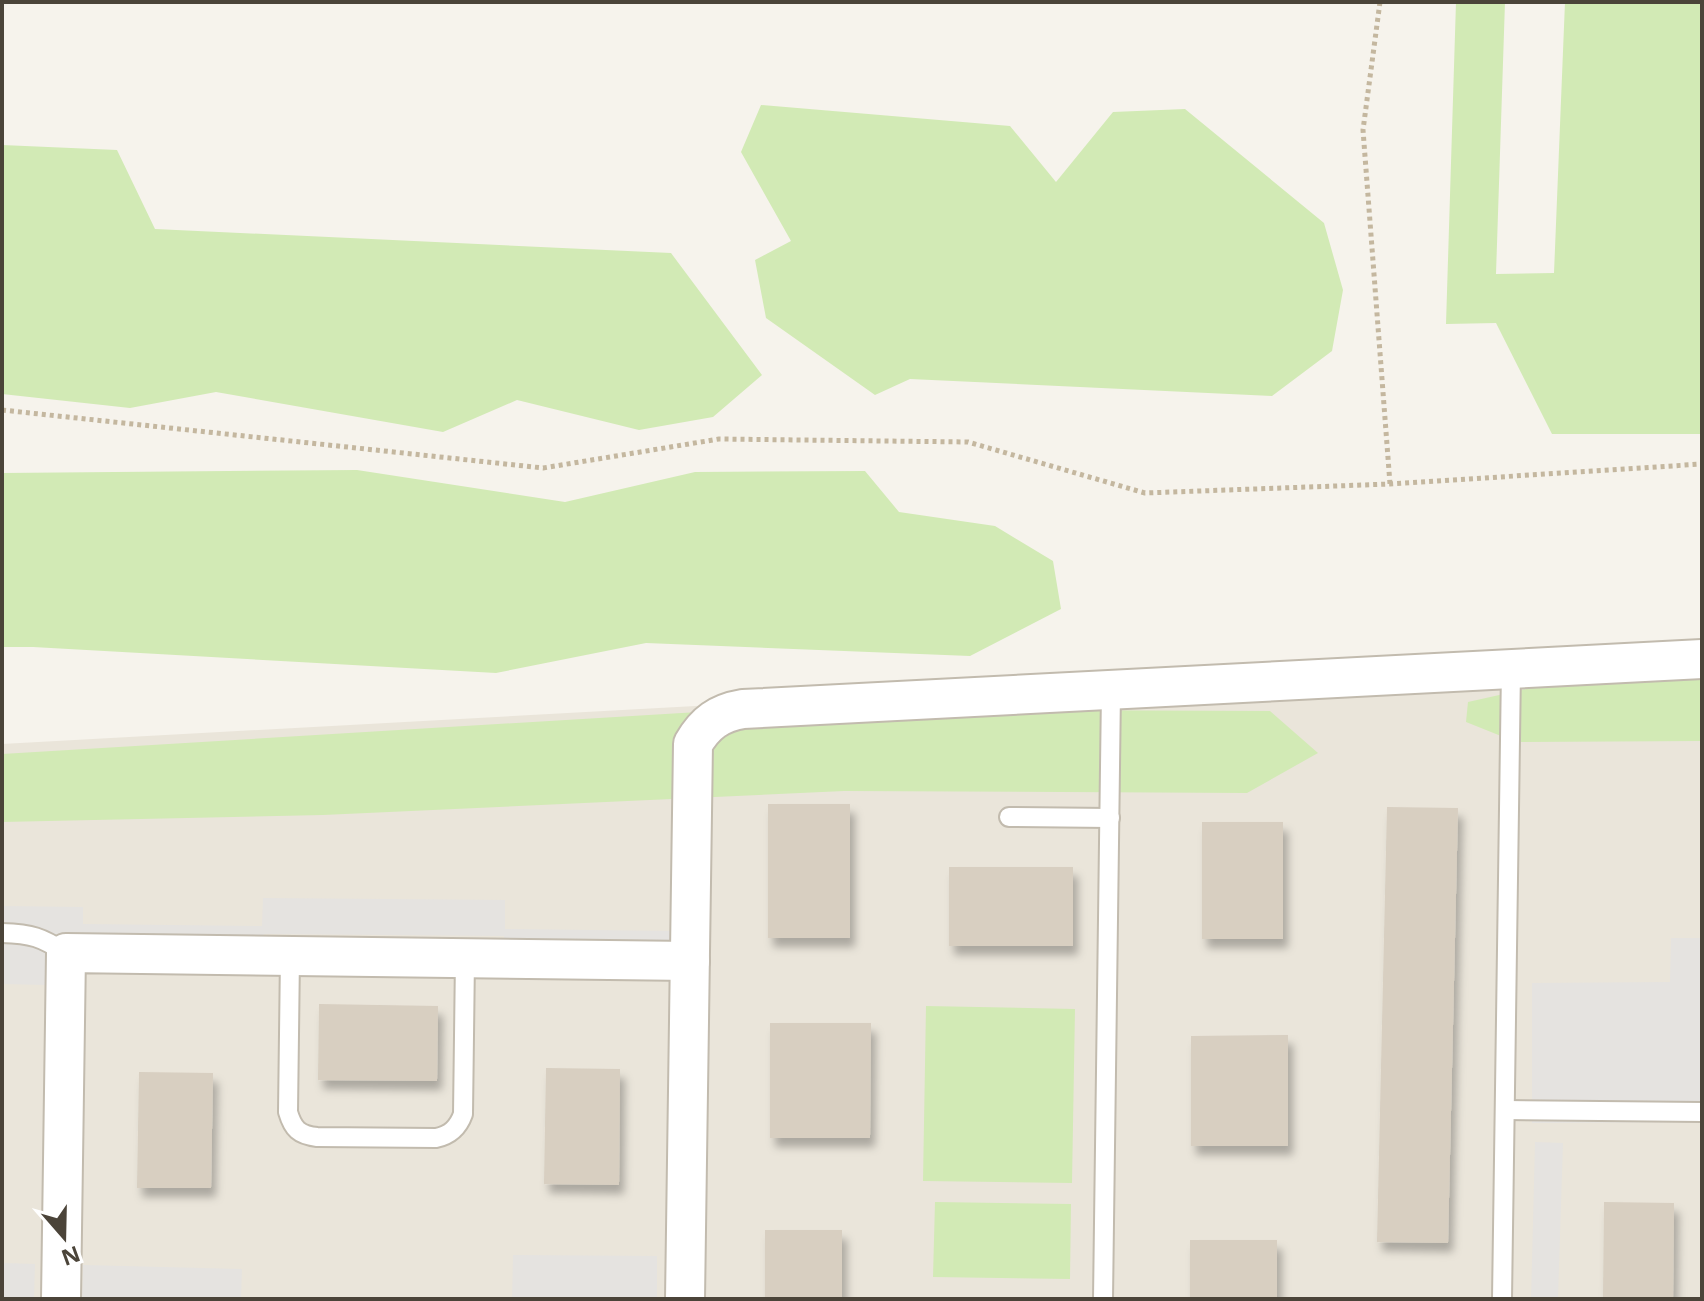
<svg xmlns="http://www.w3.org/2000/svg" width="1704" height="1301" font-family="'Noto Sans',sans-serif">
  <defs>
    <filter id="shadow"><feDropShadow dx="5" dy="9" stdDeviation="4" flood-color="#0004"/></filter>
  </defs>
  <rect width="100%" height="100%" fill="#f6f3ec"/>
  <polygon fill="#eae5da" points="1702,651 1702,1299 2,1299 2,744"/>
  <g fill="#d2eab5">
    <polygon points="1456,2 1505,2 1496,274 1554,273 1565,2 1702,2 1702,434 1552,434 1496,323 1446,324"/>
    <polygon points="761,105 1010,126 1056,182 1113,112 1185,109 1324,223 1343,290 1332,351 1272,396 910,379 875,395 766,318 755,260 791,241 741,152"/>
    <polygon points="2,145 117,150 155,229 671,253 762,375 713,417 639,430 517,400 443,432 216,392 130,408 2,394"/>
    <polygon points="357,470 565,502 695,472 865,471 899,512 995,526 1053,561 1061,609 970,656 646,643 496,673 33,647 2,647 2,473"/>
    <polygon points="1702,673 1702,741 1516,742 1466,722 1468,702 1580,677"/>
    <polygon points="748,709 1270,711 1318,753 1247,793 844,791 323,815 2,822 2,754"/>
    <polygon points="926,1006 1075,1009 1072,1183 923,1181"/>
    <polygon points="935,1202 1071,1204 1070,1279 933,1277"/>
  </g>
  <g fill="#e5e3e0">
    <polygon points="263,898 505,900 505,929 676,931 676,956 504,955 504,936 264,934 263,951 48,949 47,985 2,984 2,906 83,907 83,924 262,926"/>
    <polygon points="1671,938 1702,938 1702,1122 1532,1123 1532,983 1670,982"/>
    <polygon points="1535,1142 1563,1143 1558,1299 1531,1299"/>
    <polygon points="513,1255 657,1256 657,1299 512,1299"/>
    <polygon points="2,1263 35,1264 34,1299 2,1299"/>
    <polygon points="83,1265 242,1269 241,1299 82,1299"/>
  </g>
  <g fill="#d8cfc1" filter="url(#shadow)">
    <rect x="768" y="804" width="82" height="134"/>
    <polygon points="1387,807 1458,808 1448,1243 1377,1242"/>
    <rect x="1202" y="822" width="81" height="117"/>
    <rect x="949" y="867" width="124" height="79"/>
    <polygon points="319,1004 438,1006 437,1081 318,1080"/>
    <polygon points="770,1023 871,1023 870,1138 770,1138"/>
    <polygon points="1288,1035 1288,1146 1191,1146 1191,1036"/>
    <polygon points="546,1068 620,1069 619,1185 544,1184"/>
    <polygon points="139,1072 213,1073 211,1188 137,1188"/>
    <polygon points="1604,1202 1674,1203 1673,1299 1603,1299"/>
    <rect x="765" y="1230" width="77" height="69"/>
    <rect x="1190" y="1240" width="87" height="59"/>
  </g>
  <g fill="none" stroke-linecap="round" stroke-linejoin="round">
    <g stroke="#c2bbae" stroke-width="22">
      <g id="service">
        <polyline points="1009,817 1110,818"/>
        <path d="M2,933C32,934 41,937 66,953"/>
        <path d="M290,956L288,1112C293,1129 299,1135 317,1137L436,1138C450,1135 458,1128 463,1114L465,958"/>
        <polyline points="1505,1110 1702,1112"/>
        <polyline points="1103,1299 1111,691"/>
        <polyline points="1502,1299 1511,669"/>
      </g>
    </g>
    <g stroke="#c2bbae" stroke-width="42">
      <g id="minor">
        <polyline points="61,1299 66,953 690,961"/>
        <path d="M685,1299L693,744C705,723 719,713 743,709L1702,659"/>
      </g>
    </g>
    <g stroke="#c4b79f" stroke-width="5" stroke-dasharray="4 4" stroke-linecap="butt">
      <polyline points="1380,2 1363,130 1390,484"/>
      <polyline points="2,410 543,468 719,439 968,442 1145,493 1390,484 1702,464"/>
    </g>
    <use href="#service" stroke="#fff" stroke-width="18"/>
    <use href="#minor" stroke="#fff" stroke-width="38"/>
  </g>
  <rect width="1704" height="1301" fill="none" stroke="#4b4439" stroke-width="8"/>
  <g transform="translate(64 1237) rotate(160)" stroke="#ffffff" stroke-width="6" paint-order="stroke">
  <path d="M0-6L14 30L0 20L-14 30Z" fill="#4b4439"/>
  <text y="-12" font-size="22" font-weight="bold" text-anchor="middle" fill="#4b4439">N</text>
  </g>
</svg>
